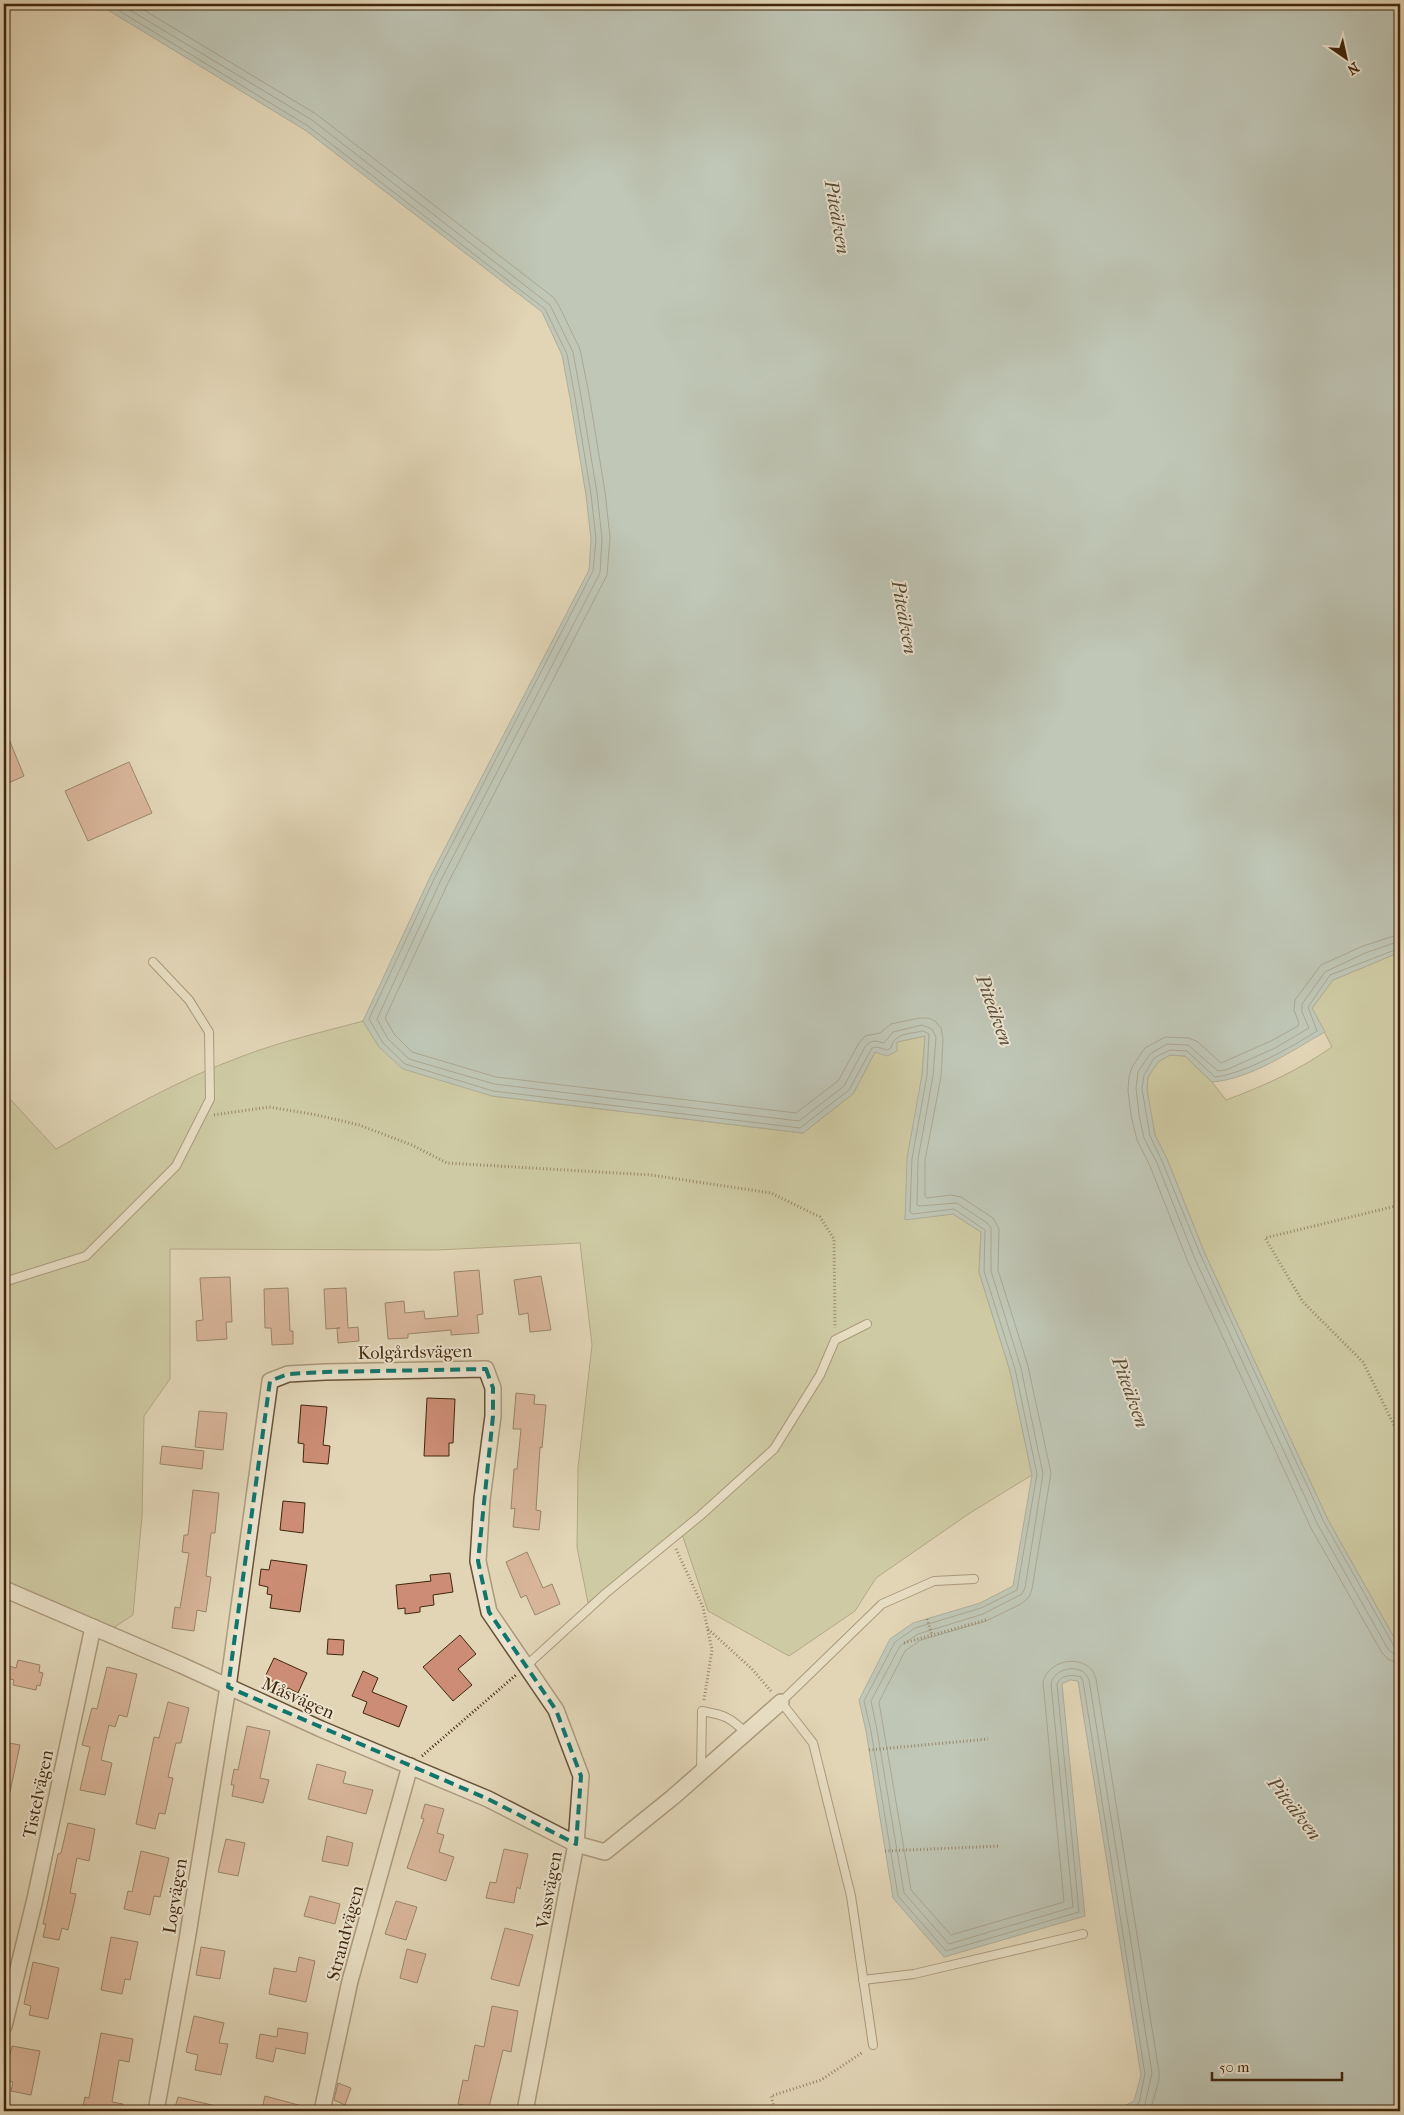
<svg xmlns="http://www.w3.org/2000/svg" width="1404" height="2115" font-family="'IM FELL French Canon',serif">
  <rect width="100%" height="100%" fill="#e1d5b6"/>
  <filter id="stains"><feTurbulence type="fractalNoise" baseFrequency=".004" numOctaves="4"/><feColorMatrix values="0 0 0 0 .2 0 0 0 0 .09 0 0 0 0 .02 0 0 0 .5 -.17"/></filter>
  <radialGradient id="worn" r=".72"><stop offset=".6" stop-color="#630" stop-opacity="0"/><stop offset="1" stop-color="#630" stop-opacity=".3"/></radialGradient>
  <g fill="#b6bc8c" stroke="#7b724c">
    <path d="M1400,952V1648L1328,1520L1205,1254L1167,1159L1155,1135L1150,1113L1147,1089L1148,1077L1158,1062L1170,1055L1185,1056L1212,1082L1226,1100C1264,1086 1299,1070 1332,1047L1312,1008L1333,980Z"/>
    <path d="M363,1021L379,1047L492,1096L803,1133L853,1094L875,1052L897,1042L925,1036L922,1075L905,1219L953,1214L981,1232L979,1272L1010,1371L1032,1475L970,1513L876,1578L855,1611L789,1656L708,1611L680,1528L588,1603L577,1547L578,1468L592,1345L580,1243L437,1250L170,1249V1379L144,1416L142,1516L133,1615L110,1630L4,1584V1098L11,1100L56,1149C117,1115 177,1080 243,1056C282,1041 323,1032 363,1021Z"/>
  </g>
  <path fill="#98b6b8" stroke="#757d73" d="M98,4H1400V952L1333,980L1312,1008L1325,1032C1291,1051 1251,1079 1212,1082L1185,1056L1170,1055L1158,1062L1148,1077L1147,1089L1155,1135L1167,1159L1205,1254L1328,1520L1400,1648V2111H1114L1134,2101L1141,2075L1078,1681L1070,1680L1062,1684L1085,1916L944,1957L893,1898L866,1731L859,1700L890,1639L913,1623L980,1603L1013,1586L1032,1475L1010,1371L979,1272L981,1232L953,1214L905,1220L907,1158L922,1075L925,1036L897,1042V1051L887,1056L875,1052L853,1094L803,1133L492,1096L403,1069L379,1047L363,1021L431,875L589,570L591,539L586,495L570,398L562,355L542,312L305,130Z"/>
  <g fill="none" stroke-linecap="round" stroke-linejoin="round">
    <g stroke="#6c6e62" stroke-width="1">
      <path d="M108,4L308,126L545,309L567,354L575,397L591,494L596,539L593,571L435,877L369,1019L383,1043L405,1064L493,1091L800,1128L849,1090L872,1048L877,1047L887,1050L891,1048C894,1033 909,1034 923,1031L929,1034L927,1075L912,1159L910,1212L913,1214L954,1209L985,1230L984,1271L1015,1369L1037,1474L1017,1590L981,1608L915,1628L895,1642L864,1701L871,1731L898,1896L946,1951L1079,1912L1057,1684C1060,1675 1072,1674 1081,1677L1083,1681L1145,2074L1139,2103L1125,2111"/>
      <path d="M120,4L312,120L550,305L573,352L581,396L597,493L602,538L600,573L441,880L377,1019L388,1039L409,1059L494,1084L799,1121L844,1086L865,1047C871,1039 876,1041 884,1043L893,1032L922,1025L932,1029L936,1037L933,1076L918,1159L917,1205L919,1206L957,1203L987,1223L991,1228V1271L1021,1368L1043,1474L1025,1588L1022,1594L983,1614L918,1634L900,1646L871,1701L877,1730L904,1893L949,1944L1073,1907L1051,1684C1054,1667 1083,1662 1089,1680L1152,2073L1145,2104L1138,2111"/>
      <path d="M134,4L316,114L553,297L558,304L580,349L589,394L605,492L610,537L607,575L448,883L385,1018L394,1034L412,1052L496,1077L796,1113L838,1081L859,1043L865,1036L880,1033L891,1024L919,1018H928L935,1021L941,1028L943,1039L941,1077L925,1160V1196L927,1198L951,1195L961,1197L993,1218L999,1229L998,1270L1028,1366L1051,1473L1032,1589L1029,1597L1021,1604L986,1621L921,1640L905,1651L879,1702L911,1890L951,1935L1064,1902L1043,1682C1049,1657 1090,1653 1096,1679L1159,2072V2080L1150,2111"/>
      <polyline points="1400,934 1363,946 1321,965 1295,1000 1294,1010 1299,1023 1298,1026 1271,1041 1221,1063 1198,1042 1189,1038 1165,1037 1145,1048 1132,1067 1129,1076 1128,1091 1131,1115 1137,1140 1150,1166 1188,1262 1311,1528 1382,1653 1389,1660 1400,1663"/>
      <polyline points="1400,941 1365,953 1325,972 1302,1004 1302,1012 1309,1028 1275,1048 1226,1070 1218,1071 1188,1045 1167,1044 1150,1054 1138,1072 1136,1088 1139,1115 1144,1138 1157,1163 1195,1259 1318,1525 1388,1649 1394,1654 1400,1655"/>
      <path d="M1400,948L1330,975L1308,1007L1317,1031C1292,1047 1244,1074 1215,1077L1187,1051L1170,1050L1154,1058L1144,1075L1142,1089L1150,1136L1162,1161L1201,1256L1324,1522L1394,1646L1400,1649"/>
    </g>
  </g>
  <g fill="#cc8c75" stroke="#40270c">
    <polygon points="4,727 24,776 4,785"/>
    <polygon points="129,762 152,813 88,841 65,791"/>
    <polygon points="479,1270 483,1314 477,1315 479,1333 451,1335 451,1330 408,1334 408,1338 388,1339 385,1303 404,1301 405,1313 424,1311 425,1319 458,1316 454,1272"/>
    <polygon points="541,1276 551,1330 530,1332 528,1313 519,1315 514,1280"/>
    <polygon points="230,1277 232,1322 226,1322 227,1339 197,1341 196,1321 203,1320 200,1278"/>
    <polygon points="288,1288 290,1331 293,1331 293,1344 272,1345 271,1328 265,1328 264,1289"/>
    <polygon points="346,1288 348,1328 358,1327 359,1341 338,1343 337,1328 340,1328 326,1329 324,1289"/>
    <polygon points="516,1393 535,1395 534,1404 546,1405 542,1448 540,1447 536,1510 541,1511 539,1530 513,1527 515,1508 511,1509 514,1469 517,1469 521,1429 513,1429"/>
    <polygon points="427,1398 455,1399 453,1443 449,1443 449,1456 424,1456"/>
    <polygon points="301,1405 327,1407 323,1445 330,1446 328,1464 303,1462 304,1444 298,1443"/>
    <polygon points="199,1411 227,1413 223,1450 195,1447"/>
    <polygon points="162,1446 204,1451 202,1469 160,1464"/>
    <polygon points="193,1490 219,1493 215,1533 211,1533 206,1576 211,1577 206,1612 197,1610 194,1631 172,1628 175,1607 180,1608 189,1553 182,1552 184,1535 188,1535"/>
    <polygon points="283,1501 305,1503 303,1533 280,1530"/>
    <polygon points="527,1552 543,1588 552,1584 560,1604 535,1615 526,1595 521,1598 506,1562"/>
    <polygon points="271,1560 307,1565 300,1612 270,1608 272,1595 267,1594 268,1587 259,1585 261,1569 269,1570"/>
    <polygon points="450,1573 453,1592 433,1595 434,1605 420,1607 420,1612 405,1614 405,1608 398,1609 396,1585 431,1581 430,1575"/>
    <polygon points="460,1635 476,1654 458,1669 472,1685 453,1701 423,1667"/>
    <polygon points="328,1639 344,1640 343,1655 327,1654"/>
    <polygon points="274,1658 307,1673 298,1693 288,1688 285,1693 272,1686 274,1682 265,1677"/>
    <polygon points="18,1660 40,1665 39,1672 43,1673 40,1686 37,1685 36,1690 13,1685 14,1680 4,1677 5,1665 16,1668"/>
    <polygon points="107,1667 137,1674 127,1717 119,1715 115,1727 109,1725 101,1760 112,1763 105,1795 80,1790 90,1747 82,1745 92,1708 97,1709"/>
    <polygon points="363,1671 378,1678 372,1692 407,1706 399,1727 363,1713 367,1702 352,1696"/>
    <polygon points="168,1702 189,1708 181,1743 176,1743 168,1777 173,1778 165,1814 159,1813 155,1829 136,1824 154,1737 159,1738"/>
    <polygon points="247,1726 270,1731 260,1778 269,1780 263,1803 232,1796 234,1785 231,1785 234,1769 238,1770"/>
    <polygon points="4,1742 20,1745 10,1792 4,1791"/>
    <polygon points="317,1764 346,1772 343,1783 373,1790 366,1814 308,1799"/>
    <polygon points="425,1804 444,1809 437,1833 444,1835 439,1852 454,1857 446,1881 407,1868 424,1819 421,1818"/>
    <polygon points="68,1823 95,1829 89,1861 77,1858 70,1893 76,1894 68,1930 62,1928 59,1940 43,1937 46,1924 43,1924 58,1854 61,1853"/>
    <polygon points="327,1836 353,1843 348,1866 322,1861"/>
    <polygon points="226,1839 245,1843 238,1876 218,1872"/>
    <polygon points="504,1849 528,1854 520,1889 517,1887 514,1903 486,1898 490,1882 496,1883"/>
    <polygon points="141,1851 169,1858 160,1897 154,1896 150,1915 124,1909 128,1891 132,1892"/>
    <polygon points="310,1896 340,1904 335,1924 304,1916"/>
    <polygon points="396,1901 417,1907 406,1940 385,1934"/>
    <polygon points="505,1928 533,1935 519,1986 491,1979"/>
    <polygon points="111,1937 138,1942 130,1980 125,1979 122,1994 101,1990"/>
    <polygon points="201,1947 225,1951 220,1979 196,1975"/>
    <polygon points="407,1949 426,1954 417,1983 400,1978"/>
    <polygon points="299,1957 315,1961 306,2002 269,1994 274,1968 296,1972"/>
    <polygon points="33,1962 59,1968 48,2019 29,2015 31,2006 24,2004"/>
    <polygon points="492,2006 518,2011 511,2052 503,2050 488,2111 463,2111 464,2105 458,2104 463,2080 468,2081 475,2045 484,2047"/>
    <polygon points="194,2016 224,2023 219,2043 228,2044 221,2075 195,2070 198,2055 186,2052"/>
    <polygon points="278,2028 308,2033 305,2054 276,2048 273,2062 256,2058 260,2034 277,2037"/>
    <polygon points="101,2033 133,2039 129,2062 119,2060 112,2102 123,2104 122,2111 82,2111 85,2097 89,2098"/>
    <polygon points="12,2046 40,2051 31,2095 11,2091 13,2082 4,2080"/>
    <polygon points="338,2083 351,2088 345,2105 334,2100"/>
    <polygon points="265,2096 306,2107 306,2111 270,2111 262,2109"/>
    <polygon points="178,2097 216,2106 215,2111 174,2111"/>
  </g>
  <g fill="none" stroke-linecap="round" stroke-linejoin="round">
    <g stroke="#685236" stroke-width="10">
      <g id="service">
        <polyline points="4,1282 86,1256 176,1166 210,1099 209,1032 189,1000 153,962"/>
        <polyline points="527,1665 606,1593 701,1515 774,1449 820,1375 835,1340 867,1324"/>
        <path d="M701,1771L702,1711C724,1715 730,1717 746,1733"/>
        <polyline points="863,1980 914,1974 1083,1934"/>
        <polyline points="873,2045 851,1896 813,1743 781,1702 882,1604 934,1581 974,1579"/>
      </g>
    </g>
    <g stroke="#685236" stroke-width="18">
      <g id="minor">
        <polyline points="4,1589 181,1665 321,1729 488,1799 576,1844 605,1852 673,1797 781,1702"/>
        <polyline points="4,2026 35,1899 93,1627"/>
        <polyline points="156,2111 187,1940 228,1687 270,1381 288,1374 325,1372 486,1369 493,1388 493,1416 482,1499 478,1561 489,1612 556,1710 581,1776 576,1844 525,2111"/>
        <polyline points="322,2111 350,1981 410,1766"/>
      </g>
    </g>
    <g stroke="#40270c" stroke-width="3" stroke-dasharray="1 2.5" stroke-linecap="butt">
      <polyline points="214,1115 269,1107 317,1115 359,1125 412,1145 447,1163 651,1175 771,1193 820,1217 834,1239 835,1328"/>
      <polyline points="1400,1205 1265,1238 1303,1302 1363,1362 1400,1437"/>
      <polyline points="676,1549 703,1607 712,1650 704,1700"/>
      <polyline points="927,1619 932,1635"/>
      <polyline points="708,1629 752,1669 771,1691"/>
      <polyline points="904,1643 986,1620"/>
      <polyline points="869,1750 988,1739"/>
      <polyline points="422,1756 516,1675"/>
      <polyline points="885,1851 1000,1846"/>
      <polyline points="775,2111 771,2096 821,2080 863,2052"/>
    </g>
    <use href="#service" stroke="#ece4d0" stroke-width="8"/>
    <use href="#minor" stroke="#ece4d0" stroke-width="15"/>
  </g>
  <path d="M0 0H1404V2115H0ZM486,1369L493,1388V1416L478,1561L489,1612L556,1710L581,1776L576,1844L488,1799L228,1687L270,1381L288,1374L325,1372Z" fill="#e1d5b6" fill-opacity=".55" fill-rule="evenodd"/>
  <path fill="none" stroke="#0f766e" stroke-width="4" stroke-dasharray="10 6" stroke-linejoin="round" d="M486,1369L493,1388V1416L478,1561L489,1612L556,1710L581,1776L576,1844L488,1799L228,1687L270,1381L288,1374L325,1372Z"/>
  <g text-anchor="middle" stroke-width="4" stroke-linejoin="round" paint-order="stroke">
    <g font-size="18" fill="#40270c" stroke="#ece4d0">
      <text transform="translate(415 1352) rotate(-1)" y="6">Kolgårdsvägen</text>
      <text transform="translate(298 1698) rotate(24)" y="6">Måsvägen</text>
      <text transform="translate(38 1794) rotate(-78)" y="6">Tistelvägen</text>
      <text transform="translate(549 1890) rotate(-80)" y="6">Vassvägen</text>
      <text transform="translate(175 1896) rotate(-81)" y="6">Logvägen</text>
      <text transform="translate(345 1933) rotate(-75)" y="6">Strandvägen</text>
    </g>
    <g font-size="19" font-style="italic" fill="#564b37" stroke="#ece4d0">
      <text transform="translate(838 217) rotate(80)" y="7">Piteälven</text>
      <text transform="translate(905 617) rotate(80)" y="7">Piteälven</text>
      <text transform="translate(995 1010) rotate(70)" y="7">Piteälven</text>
      <text transform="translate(1131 1392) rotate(70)" y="7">Piteälven</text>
      <text transform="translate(1295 1808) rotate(52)" y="7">Piteälven</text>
    </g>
  </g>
  <rect width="1404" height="2115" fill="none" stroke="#e1d5b6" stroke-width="20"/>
  <rect x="5" y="5" width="1394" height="2105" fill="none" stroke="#40270c" stroke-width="2.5"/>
  <rect x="10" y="10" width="1384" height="2095" fill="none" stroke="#40270c"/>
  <g transform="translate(1346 58) rotate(146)" stroke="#ece4d0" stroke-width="4" paint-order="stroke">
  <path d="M0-4L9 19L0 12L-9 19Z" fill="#40270c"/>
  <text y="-8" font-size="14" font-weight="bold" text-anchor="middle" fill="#40270c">N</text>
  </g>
  <path d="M1212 2072v8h130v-8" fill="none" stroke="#40270c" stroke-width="2.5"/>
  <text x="1219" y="2072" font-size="15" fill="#40270c" stroke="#ece4d0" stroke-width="4" paint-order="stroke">50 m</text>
  <rect width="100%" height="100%" filter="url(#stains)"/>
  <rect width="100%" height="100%" fill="url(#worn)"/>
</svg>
